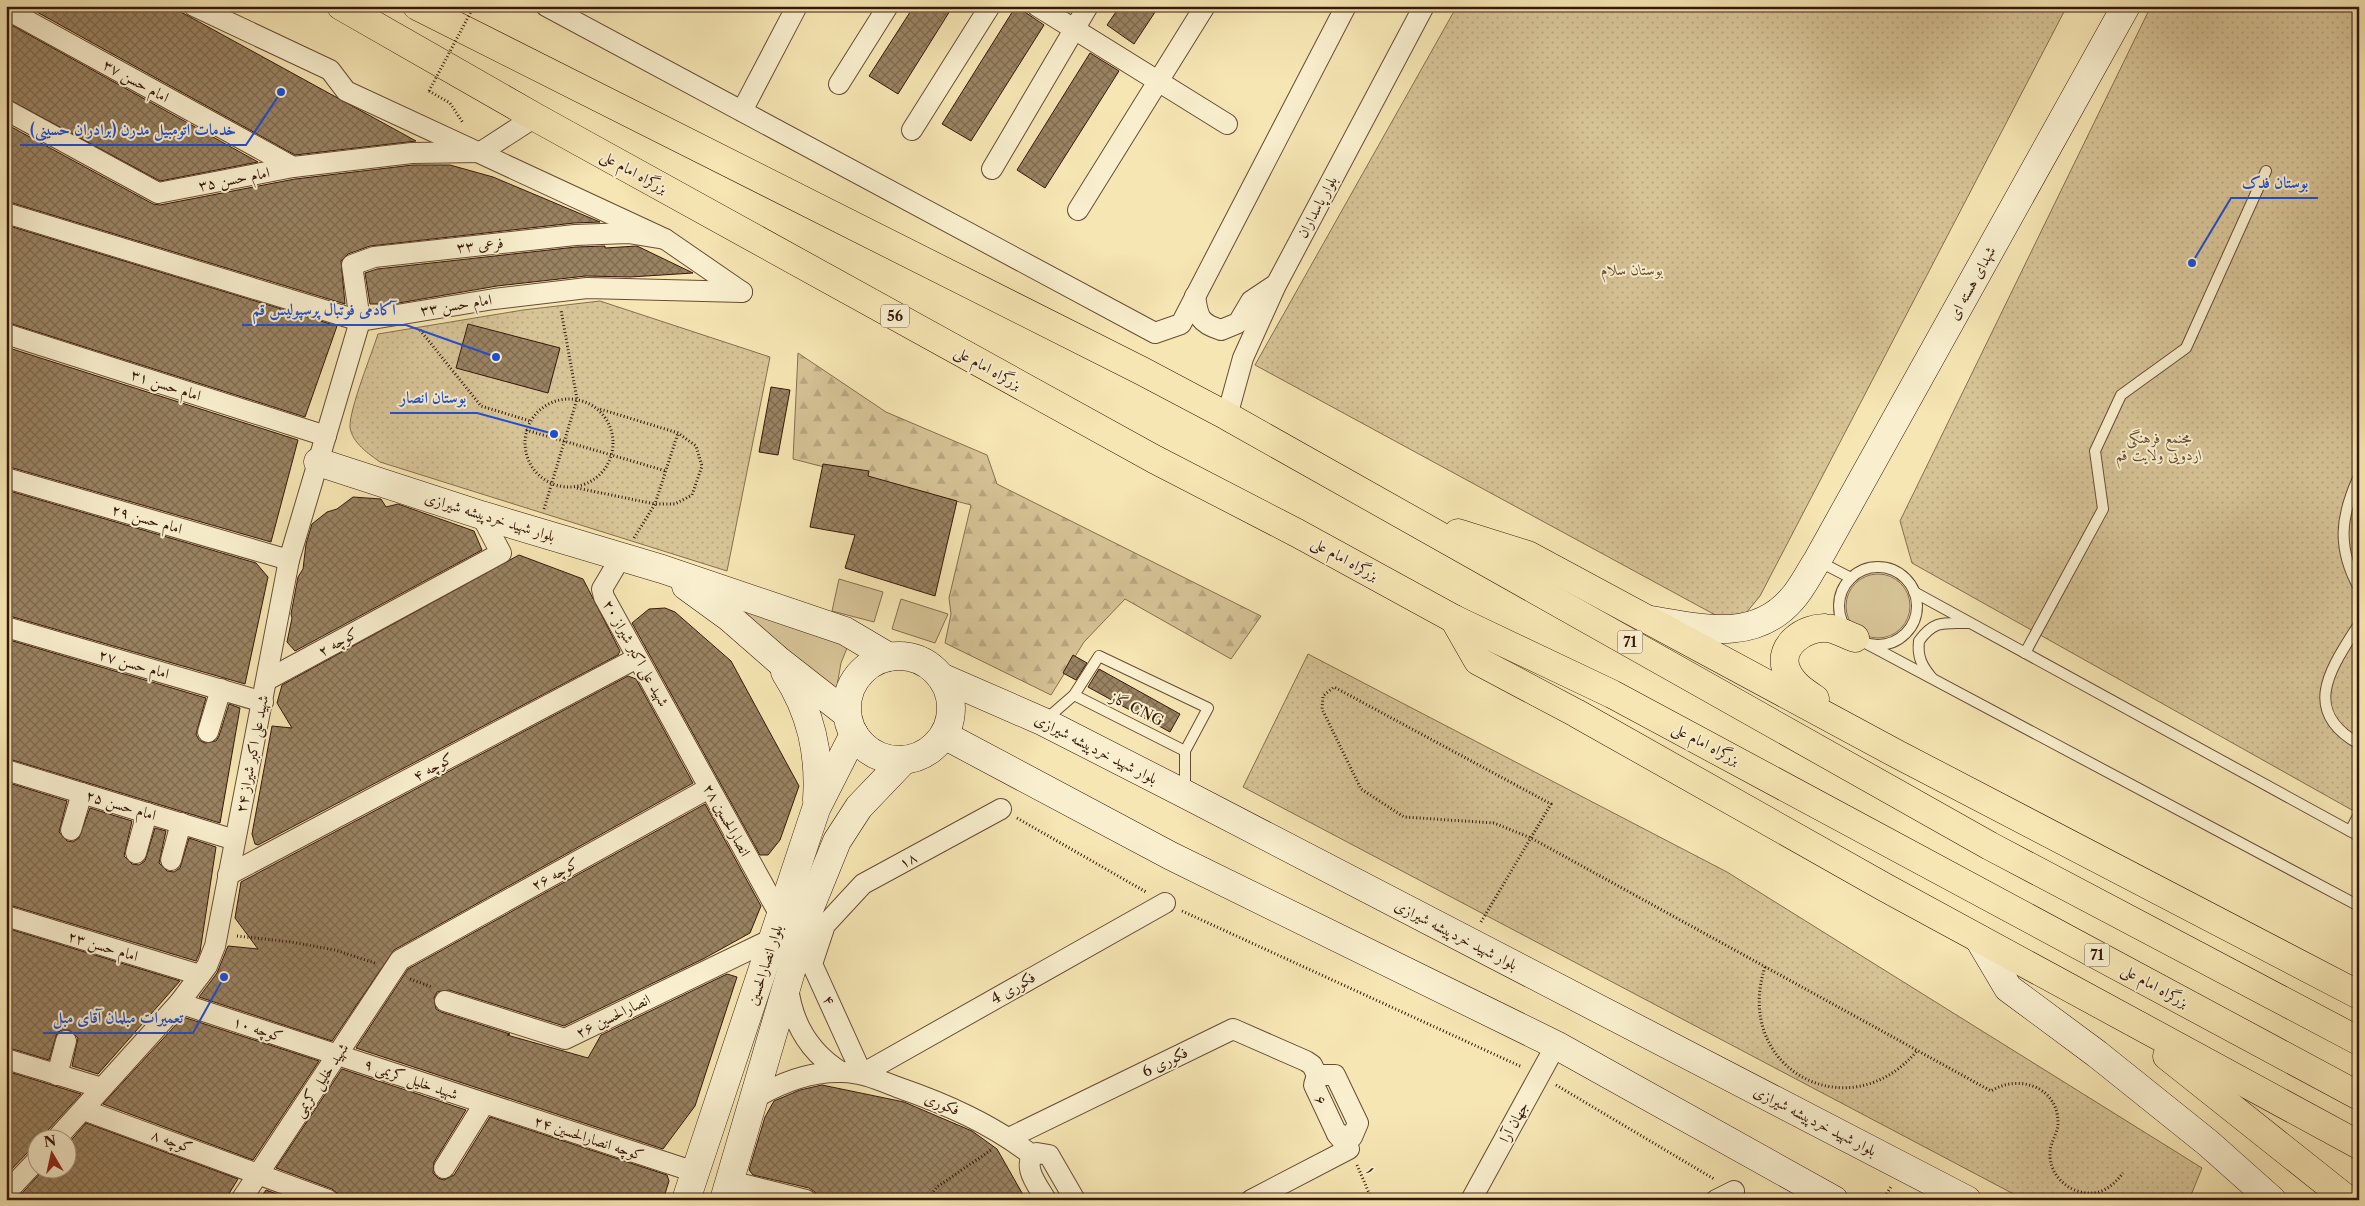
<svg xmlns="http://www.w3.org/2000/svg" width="2365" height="1206" font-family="'Libre Caslon Text',Amiri,serif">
  <defs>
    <pattern id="forest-firs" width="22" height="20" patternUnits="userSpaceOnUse" patternTransform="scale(1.25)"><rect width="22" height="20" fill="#d6c396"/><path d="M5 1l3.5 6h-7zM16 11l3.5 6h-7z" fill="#b8a780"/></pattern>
    <pattern id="park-dots" width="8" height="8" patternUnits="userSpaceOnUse" patternTransform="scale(1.25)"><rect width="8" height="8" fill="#d6c396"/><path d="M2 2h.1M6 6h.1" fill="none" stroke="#b8a780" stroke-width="1.8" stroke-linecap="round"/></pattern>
    <pattern id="building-cross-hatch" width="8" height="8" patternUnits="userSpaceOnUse" patternTransform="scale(1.25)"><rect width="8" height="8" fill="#9a8362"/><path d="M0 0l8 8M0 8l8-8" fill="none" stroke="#7e6a4f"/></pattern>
  </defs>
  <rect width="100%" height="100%" fill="#f6e6b3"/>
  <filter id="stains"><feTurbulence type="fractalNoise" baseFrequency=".004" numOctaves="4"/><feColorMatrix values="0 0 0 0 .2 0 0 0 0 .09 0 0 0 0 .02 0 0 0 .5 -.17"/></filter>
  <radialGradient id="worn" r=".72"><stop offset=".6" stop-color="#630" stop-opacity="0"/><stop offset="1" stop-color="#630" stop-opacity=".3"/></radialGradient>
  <g fill="#d6c396" stroke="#866e50">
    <circle cx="1878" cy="606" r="32"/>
    <polygon points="839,579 883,592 874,622 832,611"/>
    <polygon points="901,599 948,614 935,643 892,629"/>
    <polygon points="737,609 849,643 841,663 835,697"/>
  </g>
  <polygon fill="url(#forest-firs)" stroke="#866e50" points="798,353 886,412 987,455 997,484 1261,616 1231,659 1125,599 1084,642 1051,695 945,643 951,614 949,598 971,505 793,459"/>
  <g fill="url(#park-dots)" stroke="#866e50">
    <polygon points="1457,6 2067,6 1760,596 1746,613 1719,617 1255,365"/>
    <polygon points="2151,6 2359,6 2359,814 1912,563 1900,521"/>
    <path d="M600,301L770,357L727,571L380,462C369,454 352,443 350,427C349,410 372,353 378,334L523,310Z"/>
    <polygon points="1308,654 1727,872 2202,1168 2189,1200 2025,1200 1243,787"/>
  </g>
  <g fill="url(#building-cross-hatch)" stroke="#37180a">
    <polygon points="26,6 170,6 416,141 295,155"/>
    <polygon points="914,6 953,6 898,94 869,76"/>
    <polygon points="1016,6 1044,25 971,141 942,124"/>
    <polygon points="1120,6 1159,6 1134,44 1107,25"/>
    <polygon points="12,26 15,27 258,162 160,181 6,98 6,46"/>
    <polygon points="1090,53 1119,71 1045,188 1017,170"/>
    <polygon points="6,124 153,204 160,205 295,179 413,165 450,165 493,177 600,222 574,223 370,246 348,254 341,261 345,304 6,201"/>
    <polygon points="6,225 337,326 305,417 6,322"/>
    <polygon points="605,246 605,248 637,246 693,273 630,277 586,276 497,286 393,304 370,304 365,273 377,269 576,247"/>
    <polygon points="468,324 560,348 548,393 456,368"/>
    <polygon points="6,347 298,440 271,542 6,466"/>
    <polygon points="771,387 790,390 778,455 759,452"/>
    <polygon points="823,464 869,471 868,476 957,501 935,596 845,568 855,535 810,527"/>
    <polygon points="6,490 256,563 268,577 245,684 6,615"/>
    <polygon points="353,497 381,499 386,507 398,504 474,531 482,550 295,651 287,642 292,618 291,614 298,577 303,569 306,544 312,524 327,512 337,509"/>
    <polygon points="519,555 583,579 620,651 618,655 258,845 255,844 252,834 272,726 292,728 277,703 282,685"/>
    <polygon points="665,608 675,612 731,661 799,786 780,840 768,855 760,855 632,623 649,609"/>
    <polygon points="6,639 206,698 196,734 199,740 205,743 216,741 219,736 229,704 240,708 220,823 6,758"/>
    <polygon points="1073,655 1087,663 1076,680 1063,673"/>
    <polygon points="1099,669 1180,714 1170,732 1088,687"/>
    <polygon points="628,676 636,679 693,783 394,950 332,1041 199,997 217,973 228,946 258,949 235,918 241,882"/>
    <polygon points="6,782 67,801 59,832 67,841 73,842 79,838 90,808 132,821 124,856 132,864 139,865 145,861 155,828 166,831 159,863 167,871 174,872 180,868 189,838 216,847 200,952 196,961 6,904"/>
    <polygon points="705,804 761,906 750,933 703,959 564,1026 449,990 437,992 434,998 436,1009 441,1012 510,1034 507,1035 588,1058 601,1035 727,974 737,977 695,1106 663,1149 356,1048 408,969"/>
    <polygon points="6,928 180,981 98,1074 72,1066 78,1038 69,1030 62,1030 57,1033 49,1060 6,1047"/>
    <polygon points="183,1017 319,1061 253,1160 103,1104"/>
    <polygon points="342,1069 466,1110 434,1162 433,1173 438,1178 444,1180 454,1175 490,1117 667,1175 669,1181 663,1200 340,1200 337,1193 332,1189 276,1168"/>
    <polygon points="6,1071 81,1094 48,1130 45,1138 38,1138 38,1147 29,1151 6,1175"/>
    <polygon points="822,1085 904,1102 972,1131 997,1149 1026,1200 818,1200 815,1192 809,1188 753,1175 749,1170 765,1117 774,1101 800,1090"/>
    <polygon points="86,1123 238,1179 225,1200 16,1200 45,1168 68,1168 68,1144"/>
    <polygon points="266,1190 293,1200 259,1200"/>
  </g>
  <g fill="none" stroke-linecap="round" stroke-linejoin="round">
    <g stroke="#674c34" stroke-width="12">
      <g id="lane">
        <path d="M2359,476C2340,517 2337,548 2359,588"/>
        <polyline points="1818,561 1851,578"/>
        <circle cx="1878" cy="606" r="39"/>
        <polyline points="1914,592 2359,836"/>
        <path d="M2359,624C2332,667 2299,710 2359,744"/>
        <polyline points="1856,638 2359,906"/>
        <polyline points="2025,653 2103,509 2095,451 2121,395 2186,348 2266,171"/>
        <path d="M1932,678C1922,666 1917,657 1919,641C1934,620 1944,623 1968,623"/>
        <polyline points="1074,695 1185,751"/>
        <polyline points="1044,721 1074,695 1099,656 1208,708 1185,751 1185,792"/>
        <polyline points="2350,831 2359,814"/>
      </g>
    </g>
    <g stroke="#674c34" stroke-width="22">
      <g id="street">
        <polyline points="194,6 330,70 346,91 665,239 742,292"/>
        <polyline points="546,6 1155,333 1181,324 1346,6"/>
        <polyline points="1037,6 1227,124"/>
        <polyline points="6,9 293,167"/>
        <polyline points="839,84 888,6"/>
        <polyline points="6,110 158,193 293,167 412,153 481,152 535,117"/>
        <polyline points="742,111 797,6"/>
        <polyline points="912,130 990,6"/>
        <polyline points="992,169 1088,6"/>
        <polyline points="1078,210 1205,6"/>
        <polyline points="6,213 360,321 494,299 587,288 742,292"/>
        <path d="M1195,296C1198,317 1199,323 1221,330L1238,323L1251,301L1275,285"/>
        <polyline points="6,334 326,436"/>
        <polyline points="1227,416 1243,358 1276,285 1424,6"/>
        <polyline points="6,478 289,560"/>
        <polyline points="621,557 602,589 604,597 781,917"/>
        <polyline points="6,627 263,702"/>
        <polyline points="267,680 501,553 481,515"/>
        <polyline points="208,732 221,689"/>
        <polyline points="6,770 235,840"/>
        <polyline points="1001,809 863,884 825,925 812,964 862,1074 1165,903"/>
        <polyline points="71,830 82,793"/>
        <polyline points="136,853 147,813"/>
        <polyline points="171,860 181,823"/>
        <polyline points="228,875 637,658"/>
        <polyline points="6,916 200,975"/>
        <path d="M788,986C792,1024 809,1052 841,1072"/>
        <polyline points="445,1001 565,1039 774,938"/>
        <polyline points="179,1003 695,1172"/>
        <polyline points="6,1059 102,1088"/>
        <polyline points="57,1075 66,1041"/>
        <polygon points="1317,1075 1335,1075 1358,1123 1352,1137 1337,1134 1314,1085"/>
        <path d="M755,1098C782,1082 810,1071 842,1072C861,1072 879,1080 897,1087C946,1104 992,1124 1033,1156"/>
        <polyline points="84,1110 328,1200"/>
        <polyline points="57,1138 179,1003 207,966 215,946 289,560 360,321 352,265 374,257 575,235 628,233 665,239"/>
        <polyline points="1009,1138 1233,1029 1306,1061 1312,1065 1317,1075"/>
        <polyline points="444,1168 484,1104"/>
        <polyline points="730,1181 806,1200"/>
        <polyline points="6,1193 38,1159"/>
        <polyline points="241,1200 400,960 709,788"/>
        <path d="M1046,1200C1039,1187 1019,1164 1037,1153L1049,1155L1075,1200"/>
        <polyline points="1251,1200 1349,1149 1337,1134"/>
        <polyline points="1471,1200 1556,1045"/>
        <polyline points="1716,1200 1734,1191"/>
      </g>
    </g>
    <g stroke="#37180a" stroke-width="29">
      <g id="secondary">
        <polyline points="318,462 481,515 662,569 845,631 889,657"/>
        <polyline points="686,586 730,618 778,660 847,714"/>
        <path d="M1651,620C1700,628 1754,643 1792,599C1802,588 1809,573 1817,561L2126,6"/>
        <circle cx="899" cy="708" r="52"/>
        <path d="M785,672C811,712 820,753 817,800"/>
        <polyline points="941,677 1044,722 1185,794 1967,1200"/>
        <polyline points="944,735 1171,856 1556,1045 1834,1200"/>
        <polyline points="1979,939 2008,988 2097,1054 2208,1143 2272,1200"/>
        <polyline points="686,1200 816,809 854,734"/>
        <polyline points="724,1200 809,910 837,841 859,807 904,760"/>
      </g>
    </g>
    <g stroke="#37180a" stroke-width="29">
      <g id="highway">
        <polyline points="341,6 535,117 1154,459 1297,533 1454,619 1612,694 2359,1096"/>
        <polyline points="417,6 1142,371 1227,416 1990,846 2359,1041"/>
        <polyline points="1458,533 1528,555 1897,754 2359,995"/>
        <polyline points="1454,619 1478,661 1576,713 1886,888 2359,1145"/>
        <path d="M1815,699C1803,691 1791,683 1786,669C1778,645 1805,627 1826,628C1835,628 1846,635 1855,638"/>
        <polyline points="2167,1056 2348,1200"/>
      </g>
    </g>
    <g stroke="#37180a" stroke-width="3" stroke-dasharray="1 2.5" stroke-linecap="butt">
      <polyline points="429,91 450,103 463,123"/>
      <polyline points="420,330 481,406 530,421"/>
      <circle cx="569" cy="443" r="44"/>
      <polyline points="526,430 666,471"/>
      <polyline points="577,488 655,504 675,504 692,495 702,466 696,446 678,433 600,409"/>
      <polyline points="544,509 577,399 561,310"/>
      <polyline points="634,538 655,504 678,433"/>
      <polyline points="1017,818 1146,892"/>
      <polyline points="1182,911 1522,1067"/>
      <path d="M1481,922L1551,804L1334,687L1323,696L1322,709L1361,789L1404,817L1494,823L1531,838L1991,1091C2018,1074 2058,1086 2058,1123C2058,1134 2050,1142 2050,1153C2049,1174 2067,1192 2088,1193C2103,1194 2114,1185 2123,1173"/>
      <polyline points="237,936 291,942 335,950 375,963"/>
      <path d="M1765,967C1732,1068 1848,1132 1917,1051"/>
      <polyline points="410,979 432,987"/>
      <polyline points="1556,1085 1714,1179"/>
      <polyline points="1357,1165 1372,1200"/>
      <polyline points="927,1200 937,1187 991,1150"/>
      <polyline points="1883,1200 1892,1185"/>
    </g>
    <use href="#lane" stroke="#f9efce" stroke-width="10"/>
    <use href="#street" stroke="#f9efce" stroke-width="20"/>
    <use href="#secondary" stroke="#f9efce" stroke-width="28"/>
    <use href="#highway" stroke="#f6e6b3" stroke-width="28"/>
    <polyline stroke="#37180a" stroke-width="3" stroke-dasharray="1 2.5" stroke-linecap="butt" points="429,91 474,6"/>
  </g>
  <g text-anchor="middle" stroke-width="4" stroke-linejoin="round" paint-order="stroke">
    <g fill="#f9efce" stroke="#715845" stroke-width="1">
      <rect x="881" y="304.5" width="28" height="23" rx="4"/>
      <rect x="1617.5" y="630.5" width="25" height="23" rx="4"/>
      <rect x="2084.5" y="943.5" width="25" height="23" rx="4"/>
    </g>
    <g font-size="14" font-weight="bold" fill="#37180a">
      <text x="895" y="321">56</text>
      <text x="1630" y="647">71</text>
      <text x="2097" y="960">71</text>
    </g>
    <g font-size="15" fill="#37180a" stroke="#f9efce">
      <text transform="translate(136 81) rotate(29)" y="5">امام حسن ۳۷</text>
      <text transform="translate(634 172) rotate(29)" y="5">بزرگراه امام علی</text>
      <text transform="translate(234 179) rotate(-11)" y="5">امام حسن ۳۵</text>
      <text transform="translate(1317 207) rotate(-62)" y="5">بلوار پاسداران</text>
      <text transform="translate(480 245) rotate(-6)" y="5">فرعی ۳۳</text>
      <text transform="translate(1972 283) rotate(-61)" y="5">شهدای هسته ای</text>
      <text transform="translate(456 305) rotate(-9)" y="5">امام حسن ۳۳</text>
      <text transform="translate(988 368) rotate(29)" y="5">بزرگراه امام علی</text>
      <text transform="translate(166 385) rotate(18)" y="5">امام حسن ۳۱</text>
      <text transform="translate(490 517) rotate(17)" y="5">بلوار شهید خردپیشه شیرازی</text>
      <text transform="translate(147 519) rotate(16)" y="5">امام حسن ۲۹</text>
      <text transform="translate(1345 559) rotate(29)" y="5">بزرگراه امام علی</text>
      <text transform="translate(338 642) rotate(-29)" y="5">کوچه ۲</text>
      <text transform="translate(636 653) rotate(61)" y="5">شهید علی اکبر شیراز ۲۰</text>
      <text transform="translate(134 664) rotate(16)" y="5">امام حسن ۲۷</text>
      <text transform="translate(1137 709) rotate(27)" y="5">گاز CNG</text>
      <text transform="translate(1706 744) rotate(28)" y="5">بزرگراه امام علی</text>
      <text transform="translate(1096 749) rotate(27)" y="5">بلوار شهید خردپیشه شیرازی</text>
      <text transform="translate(252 754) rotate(-79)" y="5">شهید علی اکبر شیراز ۲۴</text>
      <text transform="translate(433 767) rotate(-28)" y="5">کوچه ۴</text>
      <text transform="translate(121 805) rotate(17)" y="5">امام حسن ۲۵</text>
      <text transform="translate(727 820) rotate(61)" y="5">انصارالحسین ۲۸</text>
      <text transform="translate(908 860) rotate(-29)" y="5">۱۸</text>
      <text transform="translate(555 874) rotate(-29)" y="5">کوچه ۲۶</text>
      <text transform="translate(1456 935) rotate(27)" y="5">بلوار شهید خردپیشه شیرازی</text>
      <text transform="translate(103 946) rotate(17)" y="5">امام حسن ۲۳</text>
      <text transform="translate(765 965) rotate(-72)" y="5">بلوار انصارالحسین</text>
      <text transform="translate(2155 986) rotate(29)" y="5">بزرگراه امام علی</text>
      <text transform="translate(1013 988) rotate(-30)" y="5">فکوری 4</text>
      <text transform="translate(829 1000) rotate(66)" y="5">۴</text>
      <text transform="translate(613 1016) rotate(-26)" y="5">انصارالحسین ۲۶</text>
      <text transform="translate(258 1029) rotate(18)" y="5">کوچه ۱۰</text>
      <text transform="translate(1165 1062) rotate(-26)" y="5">فکوری 6</text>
      <text transform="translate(411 1079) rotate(19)" y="5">شهید خلیل کریمی ۹</text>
      <text transform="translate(321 1080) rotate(-56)" y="5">شهید خلیل کریمی</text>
      <text transform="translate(1321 1100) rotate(64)" y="5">۶</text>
      <text transform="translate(942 1104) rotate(22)" y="5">فکوری</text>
      <text transform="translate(1815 1121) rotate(27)" y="5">بلوار شهید خردپیشه شیرازی</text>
      <text transform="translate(1514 1122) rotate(-61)" y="5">جهان آرا</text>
      <text transform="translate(589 1138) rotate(18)" y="5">کوچه انصارالحسین ۲۴</text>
      <text transform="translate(172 1141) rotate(20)" y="5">کوچه ۸</text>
      <text transform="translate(1371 1170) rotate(66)" y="5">۱</text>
    </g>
    <g font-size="15" font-style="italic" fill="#674b34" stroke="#f9efce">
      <text x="1632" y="275">بوستان سلام</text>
      <text x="2159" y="443">مجنمع فرهنگی<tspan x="2159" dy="17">اردویی ولایت قم</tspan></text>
    </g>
  </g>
  <path fill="none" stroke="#1d4ed8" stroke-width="2" d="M281 92L246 145H20M2192 263L2231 198H2318M496 357L406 325H242M554 434L477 413H390M224 977L193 1033H43"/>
  <g fill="#1d4ed8" stroke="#f9efce" stroke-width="2">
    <circle cx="281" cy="92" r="5"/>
    <circle cx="2192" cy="263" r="5"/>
    <circle cx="496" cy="357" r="5"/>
    <circle cx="554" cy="434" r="5"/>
    <circle cx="224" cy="977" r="5"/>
  </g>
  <g font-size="16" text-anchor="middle" font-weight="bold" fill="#1d4ed8" stroke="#f9efce" stroke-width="4" stroke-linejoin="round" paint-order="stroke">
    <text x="133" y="135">خدمات اتومبیل مدرن (برادران حسینی)</text>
    <text x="2275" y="188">بوستان فدک</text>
    <text x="324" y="315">آکادمی فوتبال پرسپولیس قم</text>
    <text x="433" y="403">بوستان انصار</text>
    <text x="118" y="1023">تعمیرات مبلمان آقای مبل</text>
  </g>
  <rect width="2365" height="1206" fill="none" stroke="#f6e6b3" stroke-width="25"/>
  <rect x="8" y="8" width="2350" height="1191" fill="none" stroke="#37180a" stroke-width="2.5"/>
  <rect x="12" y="12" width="2340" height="1181" fill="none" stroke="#37180a"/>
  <g transform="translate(52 1154) rotate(351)"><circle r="24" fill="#f9efce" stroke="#ab9980"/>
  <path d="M0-4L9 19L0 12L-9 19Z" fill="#8f2418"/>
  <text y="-8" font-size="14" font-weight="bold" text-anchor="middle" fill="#37180a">N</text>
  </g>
  <rect width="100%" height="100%" filter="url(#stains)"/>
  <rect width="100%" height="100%" fill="url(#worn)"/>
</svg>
